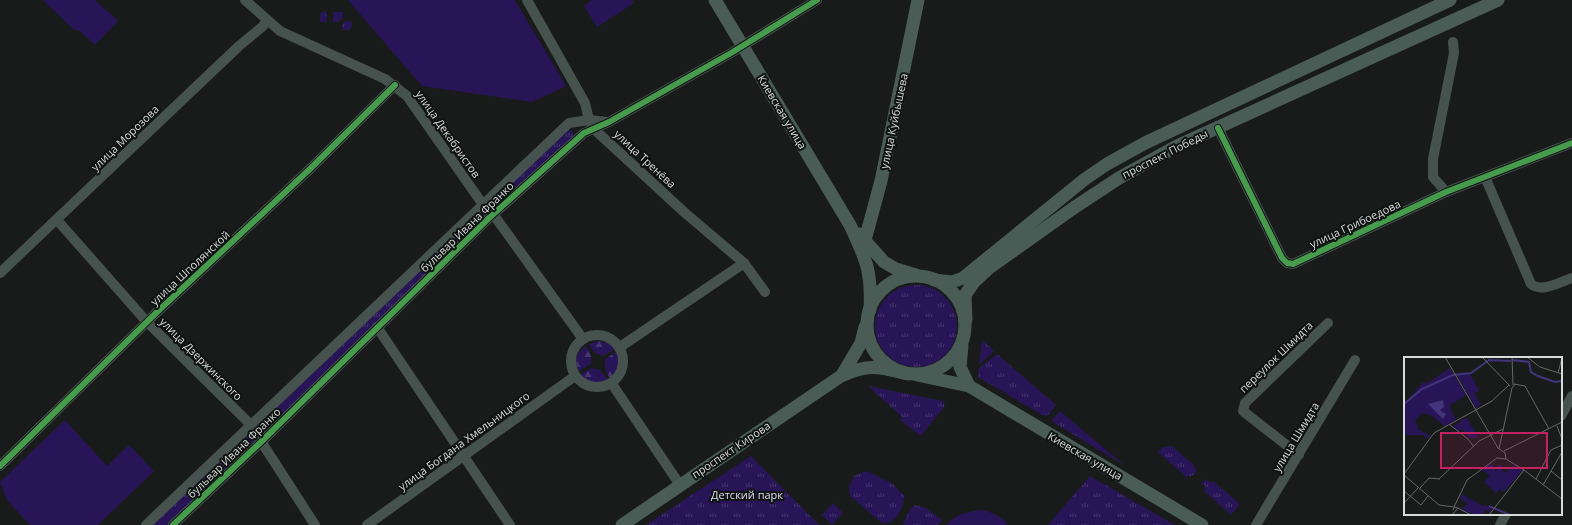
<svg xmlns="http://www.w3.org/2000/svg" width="1572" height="525" font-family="'Open Sans',sans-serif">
  <defs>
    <pattern id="grass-tufts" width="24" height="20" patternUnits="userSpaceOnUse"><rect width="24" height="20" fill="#281557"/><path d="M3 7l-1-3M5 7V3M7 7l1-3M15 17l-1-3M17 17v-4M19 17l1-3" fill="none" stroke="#47366f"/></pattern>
    <pattern id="forest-firs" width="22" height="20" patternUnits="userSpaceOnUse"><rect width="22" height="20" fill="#281557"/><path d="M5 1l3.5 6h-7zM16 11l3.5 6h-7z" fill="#47366f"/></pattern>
  </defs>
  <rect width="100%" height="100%" fill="#181b1a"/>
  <g fill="url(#grass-tufts)">
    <polygon points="326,10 327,22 320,22 320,14"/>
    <polygon points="333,12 343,12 343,17 339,22 333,22"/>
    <polygon points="345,21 352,22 352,27 349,30 343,30 342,25"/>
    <polygon points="568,128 576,136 492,211 487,205"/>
    <polygon points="484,208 489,214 261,438 254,427"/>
    <circle cx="916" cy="326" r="41"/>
    <polygon points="982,340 994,351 979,365"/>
    <polygon points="997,354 1056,405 1048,415 1044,416 978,377 979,368"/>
    <polygon points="868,386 943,401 945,406 921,436 900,420 902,417"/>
    <polygon points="1060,411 1125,466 1053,422 1052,420"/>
    <polygon points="251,430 258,440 168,525 151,525"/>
    <polygon points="1172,446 1195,466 1194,467 1197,471 1192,476 1186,477 1158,452 1163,447"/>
    <polygon points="751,456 819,525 646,525"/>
    <path d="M867,471L893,484L904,496C904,508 896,523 883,524L850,496L849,486L855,475Z"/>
    <polygon points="1090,476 1175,525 1048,525"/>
    <polygon points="1205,479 1211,483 1213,481 1240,504 1231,515 1205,492 1205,486 1201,484"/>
    <polygon points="833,503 843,513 832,525 822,515"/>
    <polygon points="915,505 926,508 942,520 938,525 903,525 910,509"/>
  </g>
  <g fill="url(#forest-firs)">
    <polygon points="596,341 610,343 615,349 603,356 595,353 589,345"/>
    <path d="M586,346L591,355V364L579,371C572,362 577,352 586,346Z"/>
    <path d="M616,352C623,362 618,372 611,381L605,369V359Z"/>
    <path d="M592,368L600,370L609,381C598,384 587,385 581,374Z"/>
  </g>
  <g fill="#281557">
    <polygon points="43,0 95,0 118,21 95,45 79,30 74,30"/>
    <polygon points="348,0 515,0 566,86 532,102 422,86"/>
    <polygon points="592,0 632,0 634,3 597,27 584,6"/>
    <polygon points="65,420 107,466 129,445 154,471 98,525 30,525 7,500 0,482"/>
    <path d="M984,510L997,515L1007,523L1005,525H946C957,513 969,511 984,510Z"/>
  </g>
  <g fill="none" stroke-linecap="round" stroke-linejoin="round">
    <g stroke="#45524d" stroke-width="10">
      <polyline points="245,0 280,31 385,79 407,96 479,199 496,218 583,339"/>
      <polyline points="527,0 585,103 589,120 594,129 684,212 744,263 765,292"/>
      <polyline points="1218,128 1282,258 1287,263 1293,264 1446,192 1572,143"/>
      <path d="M1485,177L1531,284C1542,293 1560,282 1572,278"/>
      <polyline points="1446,192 1433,177 1433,159 1454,53 1453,42"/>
      <polyline points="57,220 147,322 247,421 264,446 315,525"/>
      <polyline points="0,273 239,46 262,27 267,21"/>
      <polyline points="377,327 510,525"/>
      <circle cx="597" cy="361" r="26"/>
      <polyline points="620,347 744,263"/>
      <polyline points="612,384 680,485"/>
      <polyline points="1561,416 1572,396"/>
      <polyline points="1299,455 1243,411 1245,403 1328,323"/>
      <polyline points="0,466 156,313 311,168 395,85"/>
      <polyline points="146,525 569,123 589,120 607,122"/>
      <polyline points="173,525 261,442 489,218 584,133 609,122 731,53 817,0"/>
      <polyline points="367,525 575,376"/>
      <polyline points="1256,525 1355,360"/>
      <polyline points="1500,525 1506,514"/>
    </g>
    <g stroke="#495d56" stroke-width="13">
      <path d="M715,0L850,225C866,259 872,271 870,310"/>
      <polyline points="859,234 884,262 896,269 916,275"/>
      <polyline points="865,240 881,181 918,0"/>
      <circle cx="916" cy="325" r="49"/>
      <polyline points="934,280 952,282 963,278 1085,179 1107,164 1145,143 1450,0"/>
      <polyline points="966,320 965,295 974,282 989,268 1075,207 1119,178 1177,146 1498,0"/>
      <polyline points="962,346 960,367 969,386"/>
      <polyline points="842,375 861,343 865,327"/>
      <polyline points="917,375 969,386 1202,525"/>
      <path d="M622,525L841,376C869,363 880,367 908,374"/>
    </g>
    <g stroke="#0f1311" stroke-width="8">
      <g id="cycleway">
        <polyline points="1218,128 1282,258 1287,263 1293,264 1446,192 1572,143"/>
        <polyline points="0,466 156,313 311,168 395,85"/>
        <polyline points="173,525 261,442 489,218 584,133 609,122 731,53 817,0"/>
      </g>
    </g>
    <use href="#cycleway" stroke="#469c4c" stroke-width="6"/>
  </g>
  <g text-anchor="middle" stroke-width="4" stroke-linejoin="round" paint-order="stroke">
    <g font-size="11" fill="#d9dcdb" stroke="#0f1311">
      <text transform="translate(782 112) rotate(59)" y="4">Киевская улица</text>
      <text transform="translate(894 121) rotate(-78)" y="4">улица Куйбышева</text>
      <text transform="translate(448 134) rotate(55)" y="4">улица Декабристов</text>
      <text transform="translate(125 138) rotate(-44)" y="4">улица Морозова</text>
      <text transform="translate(1165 154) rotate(-27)" y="4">проспект Победы</text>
      <text transform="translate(645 159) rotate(43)" y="4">улица Тренёва</text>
      <text transform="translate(1355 224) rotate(-25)" y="4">улица Грибоедова</text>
      <text transform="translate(467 227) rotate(-44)" y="4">бульвар Ивана Франко</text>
      <text transform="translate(190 268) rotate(-43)" y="4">улица Шполянской</text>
      <text transform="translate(1276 357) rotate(-44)" y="4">переулок Шмидта</text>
      <text transform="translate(201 359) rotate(45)" y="4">улица Дзержинского</text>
      <text transform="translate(1296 437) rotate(-59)" y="4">улица Шмидта</text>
      <text transform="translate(464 441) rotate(-36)" y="4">улица Богдана Хмельницкого</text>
      <text transform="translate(731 450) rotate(-34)" y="4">проспект Кирова</text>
      <text transform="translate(234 453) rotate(-44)" y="4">бульвар Ивана Франко</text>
      <text transform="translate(1085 456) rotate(30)" y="4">Киевская улица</text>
    </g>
    <g font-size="11" fill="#dfdef5" stroke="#0f1311">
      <text x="747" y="499">Детский парк</text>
    </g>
  </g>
  <g transform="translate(1404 357)">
    <rect width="158" height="158" fill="#181b1a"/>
    <path d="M46,11L62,38L45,49L52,63L41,69L26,58L18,56L11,64L15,73L26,78L24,82L19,78H0V45L8,39L18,26L25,25ZM65,16L75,33L70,36L77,48L72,51L52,17ZM87,106L92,115L95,107L100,111L98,113L101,116L110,108L119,113L100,135L96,132L92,136L80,125L86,118L77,113ZM57,137L77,148L88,150L85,155L81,151L80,158H70L57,152L64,147L56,141Z" fill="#281557"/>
    <path d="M66,17L75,34L70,36L72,42L69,45L55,18ZM73,146L78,149L88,150L86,155L81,152L79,158H70L67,152L71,149L65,147Z" fill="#281557"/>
    <path d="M62,60L75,81H65L58,72L54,75L49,70L53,66L56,70L54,66Z" fill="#281557"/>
    <path d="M39,43L40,50L36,53L42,57L39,62L24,47Z" fill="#42337a"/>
    <path fill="none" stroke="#42337a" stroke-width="2" d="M109,3L125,5L127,15L134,19L151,25L158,24M0,47L18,32L49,18L67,16L85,3L107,4M85,149L106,158"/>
    <path fill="none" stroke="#656867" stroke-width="1" d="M41,0L94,91L101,96L102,102M78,0L106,29M108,0L109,28M123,0L136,10L158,17M154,16L158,1M110,27L121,29L145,72M46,68L64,82L70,90M153,69L158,82M95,92L108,31L111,27M100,94L158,65M93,101L102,102L120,113L158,142M147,114L158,123M0,117L30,76L88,44L105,28M0,118L35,148L50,150M35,122L75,84L99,72M132,122L147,93L158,88M139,128L158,95M16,131L25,121L36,122M0,134L17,148L24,139M0,146L14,131M50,150L63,123L93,101M54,151L67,158M49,153L50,150L54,151L49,157M85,158L120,113"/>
    <path fill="#c32261" fill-opacity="0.15" stroke="#c32261" stroke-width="2" d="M37,76H143V111H37Z"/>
    <rect width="158" height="158" fill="none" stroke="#d9dcdb" stroke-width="2"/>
  </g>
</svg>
